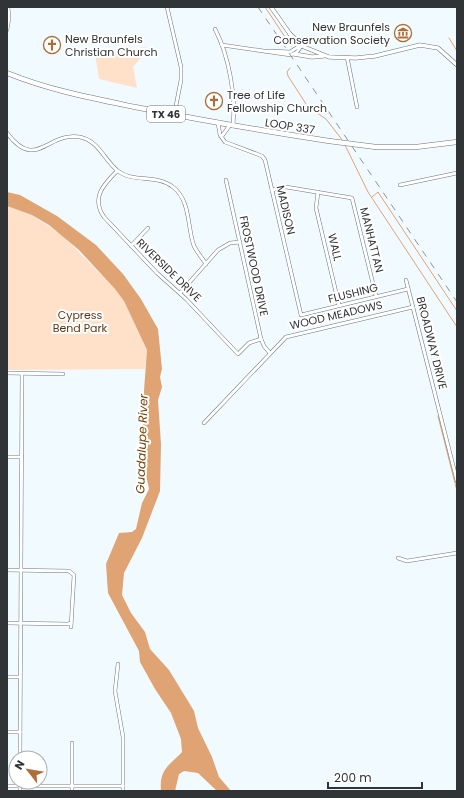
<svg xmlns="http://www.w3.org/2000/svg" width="464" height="798" font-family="Poppins,sans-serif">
  <rect width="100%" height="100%" fill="#f1fbff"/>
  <g fill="#ffe0c9">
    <polygon points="146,47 146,52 133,67 137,88 99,79 95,54"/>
    <polygon points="7,206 32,215 62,235 115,289 124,301 147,350 145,369 7,370"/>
  </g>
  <path fill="#e0a373" d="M7,192L20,195L57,216L96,245L123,274L141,299L158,329L162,369L160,377L162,387L158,400L161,444L160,491L142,538L124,573L122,595L131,613L145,632L150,649L169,670L194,711L198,728L212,757L219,777L231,791H217L198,773L184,771L179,774L175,791H161C159,769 169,766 182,752L181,739L171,713L155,689L140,662L139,651L108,593L106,564L119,533L132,532L136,529L142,503L149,489L144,465L143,404L147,350L124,301L115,289L79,250L49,225L32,215L7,206Z"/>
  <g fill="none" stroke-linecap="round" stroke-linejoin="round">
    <g stroke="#e0a373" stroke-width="1">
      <polyline points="265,7 291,46"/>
      <polyline points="449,38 457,51"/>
      <polyline points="290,68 287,72 288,76 308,107 326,119 343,141"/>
      <polyline points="345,145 368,192 457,327"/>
      <polyline points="372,197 378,192 457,311"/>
      <polyline points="438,416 457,491"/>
      <polyline points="456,467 457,471"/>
    </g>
    <g stroke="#6d7579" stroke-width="4">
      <g id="minor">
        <polyline points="167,7 181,67 181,80 174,116"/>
        <path d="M215,29C229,56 236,96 233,126"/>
        <polyline points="7,30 9,18 8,7"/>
        <polyline points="222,45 291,55 297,52 302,45"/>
        <polyline points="270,51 290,52 301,45"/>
        <polyline points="347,57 357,107"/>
        <polyline points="218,123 220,135 225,142 262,156 265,160 301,315 408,289"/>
        <path d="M7,133C36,172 48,131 80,137C99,141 104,160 118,171C133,183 157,174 173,187C191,201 187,227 194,246C197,252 202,258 206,264"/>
        <polyline points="222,136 230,125"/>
        <path d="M117,171C103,185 91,198 104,217L157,273L186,299L238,354L249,343L261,339"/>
        <polyline points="226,180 261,339 264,346 269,352"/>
        <polyline points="400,185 457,173"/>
        <polyline points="272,191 278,187 286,187 352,198 376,296"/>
        <polyline points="318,192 316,208 339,305"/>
        <polyline points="131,246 148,228"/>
        <polyline points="406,280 457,481"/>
        <polyline points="180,293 218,250 230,243 240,242"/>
        <polyline points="7,373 63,374"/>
        <polyline points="204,423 286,337 413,307"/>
        <polyline points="7,457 22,457"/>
        <polyline points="398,558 407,561 457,553"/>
        <polyline points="7,570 69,571 74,575 71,627"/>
        <polyline points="7,623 68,624 71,623"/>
        <polyline points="118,664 115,691 123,737 123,791"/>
        <polyline points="7,677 20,677"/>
        <polyline points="7,732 20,732"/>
        <polyline points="20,758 22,374"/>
        <polyline points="7,786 123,786"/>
        <polyline points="20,791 20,782"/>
        <polyline points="72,791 72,743"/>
      </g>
    </g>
    <g stroke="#6d7579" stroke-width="4.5">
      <g id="tertiary">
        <polyline points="271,7 297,44 302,45"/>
        <polyline points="290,34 304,47 329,57 356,58 375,56 420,45 438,48 457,65"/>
        <polyline points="294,54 312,57 324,56"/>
      </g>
    </g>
    <g stroke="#6d7579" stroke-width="5.5">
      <g id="primary">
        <path d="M7,73C49,90 91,98 135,107C200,120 264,131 329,141"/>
        <polyline points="376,147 416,147 457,142"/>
      </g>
    </g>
    <use href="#minor" stroke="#fff" stroke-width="3"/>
    <use href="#tertiary" stroke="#fff" stroke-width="3.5"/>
    <use href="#primary" stroke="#fff" stroke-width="4.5"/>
    <polyline stroke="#8f9598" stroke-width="1" stroke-dasharray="7 7" stroke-linecap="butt" points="258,7 457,302"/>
    <g stroke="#6d7579" stroke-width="5.5" stroke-linecap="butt">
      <polyline id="primary-bridge" points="329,141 376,147"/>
    </g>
    <use href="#primary-bridge" stroke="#fff" stroke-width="4.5"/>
  </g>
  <defs>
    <g id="museum-ring" transform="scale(0.9)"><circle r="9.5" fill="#fff" stroke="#ad6d36" stroke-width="1.5"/><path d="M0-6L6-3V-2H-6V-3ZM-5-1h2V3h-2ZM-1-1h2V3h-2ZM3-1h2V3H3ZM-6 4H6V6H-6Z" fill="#ad6d36"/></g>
    <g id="church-ring" transform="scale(0.9)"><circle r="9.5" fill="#fff" stroke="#ad6d36" stroke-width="1.5"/><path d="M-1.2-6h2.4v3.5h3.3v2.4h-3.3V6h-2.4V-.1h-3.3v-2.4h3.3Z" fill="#ad6d36"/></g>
  </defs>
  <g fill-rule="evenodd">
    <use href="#museum-ring" x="403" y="33"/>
    <use href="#church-ring" x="52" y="45"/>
    <use href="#church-ring" x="214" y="101"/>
  </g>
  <g text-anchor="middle" stroke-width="4" stroke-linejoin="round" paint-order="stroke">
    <rect fill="#fff" stroke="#6f7172" stroke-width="1" x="147" y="106" width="38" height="16" rx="3"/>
    <g font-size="10" font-weight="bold" fill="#313436">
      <text x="166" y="118">TX 46</text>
    </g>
    <g font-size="11" fill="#313436" stroke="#fff" text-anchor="start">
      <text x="390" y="31" text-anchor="end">New Braunfels<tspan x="390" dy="13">Conservation Society</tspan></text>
      <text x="65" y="43">New Braunfels<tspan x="65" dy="13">Christian Church</tspan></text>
      <text x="227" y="99">Tree of Life<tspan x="227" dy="13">Fellowship Church</tspan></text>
    </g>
    <g font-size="11" fill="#313436" stroke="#fff">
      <text transform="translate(290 126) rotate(9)" y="4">LOOP 337</text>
      <text transform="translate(286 210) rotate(77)" y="4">MADISON</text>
      <text transform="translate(372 240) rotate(76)" y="4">MANHATTAN</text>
      <text transform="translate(335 247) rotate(77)" y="4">WALL</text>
      <text transform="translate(254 266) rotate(78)" y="4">FROSTWOOD DRIVE</text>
      <text transform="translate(169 270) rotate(44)" y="4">RIVERSIDE DRIVE</text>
      <text transform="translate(353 293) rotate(-14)" y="4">FLUSHING</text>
      <text transform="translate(336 315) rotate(-13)" y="4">WOOD MEADOWS</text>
      <text transform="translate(432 343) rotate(76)" y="4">BROADWAY DRIVE</text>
    </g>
    <g font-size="11" fill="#5f3612" stroke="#fff">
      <text x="80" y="319">Cypress<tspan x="80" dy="13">Bend Park</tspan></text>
    </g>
    <g font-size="12" font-style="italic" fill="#7a4206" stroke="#fff">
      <text transform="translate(142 444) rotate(-88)" y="4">Guadalupe River</text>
    </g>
  </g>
  <rect width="464" height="798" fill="none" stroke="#313436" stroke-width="16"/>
  <g transform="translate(28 770) rotate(301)"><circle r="19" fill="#ffffff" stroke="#adaeaf"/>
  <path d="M0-3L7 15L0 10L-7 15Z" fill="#ad6d36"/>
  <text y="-6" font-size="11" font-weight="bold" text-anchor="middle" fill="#313436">N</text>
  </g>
  <path d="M328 782v6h94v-6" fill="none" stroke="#313436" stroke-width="2"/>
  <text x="334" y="782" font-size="12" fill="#313436" stroke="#ffffff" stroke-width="3" paint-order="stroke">200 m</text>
</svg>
